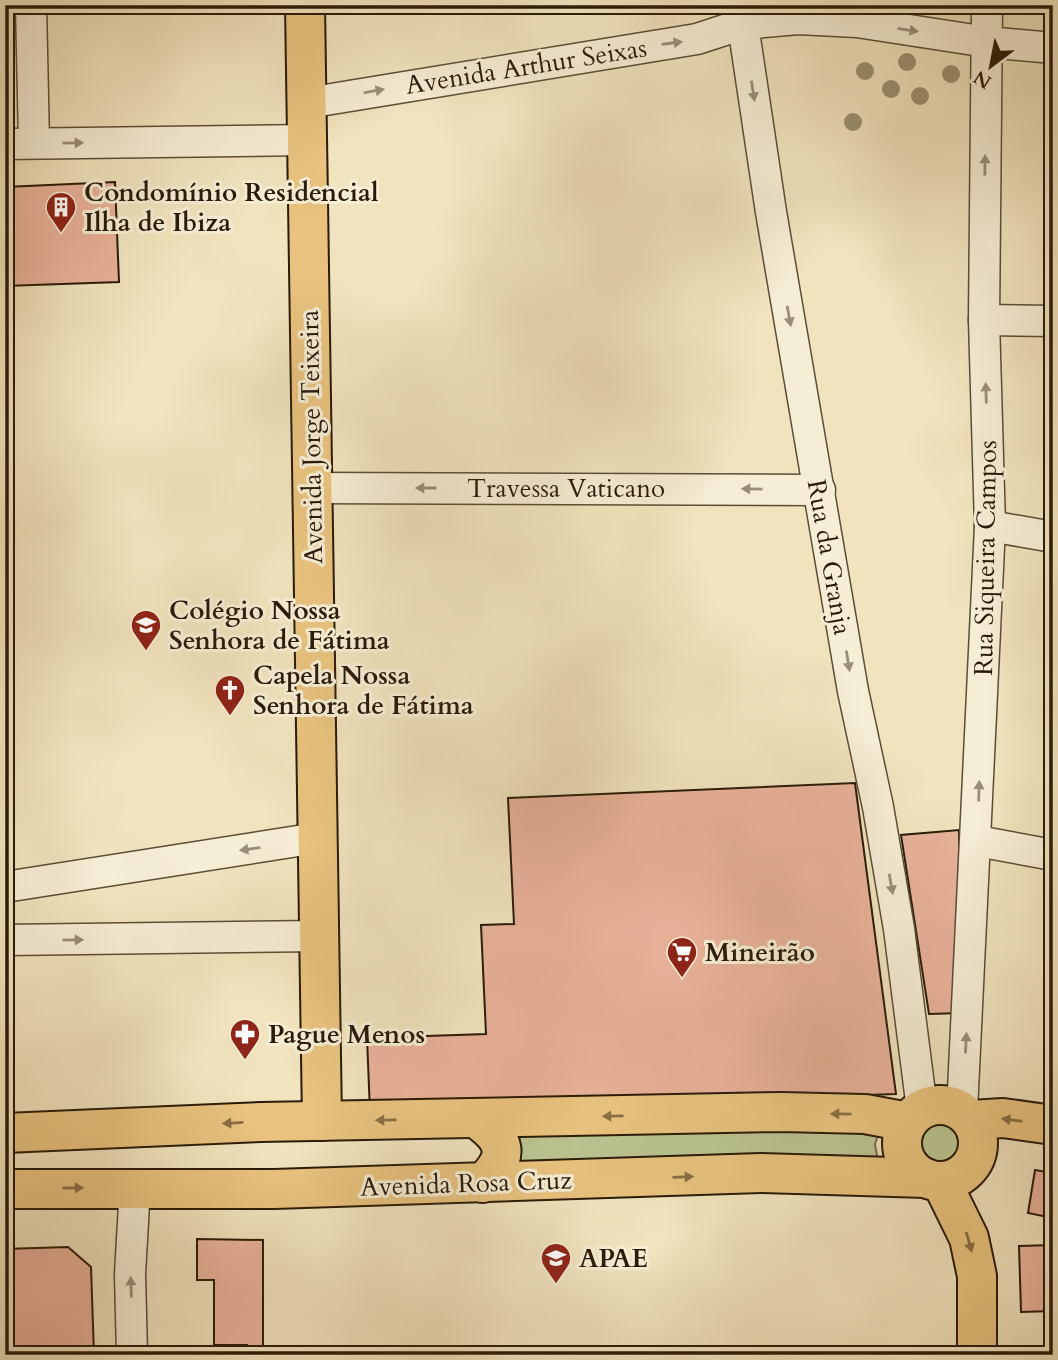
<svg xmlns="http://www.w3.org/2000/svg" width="1058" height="1360" font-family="Cardo,serif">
  <rect width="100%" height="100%" fill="#f0e3bd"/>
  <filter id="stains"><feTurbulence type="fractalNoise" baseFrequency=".00286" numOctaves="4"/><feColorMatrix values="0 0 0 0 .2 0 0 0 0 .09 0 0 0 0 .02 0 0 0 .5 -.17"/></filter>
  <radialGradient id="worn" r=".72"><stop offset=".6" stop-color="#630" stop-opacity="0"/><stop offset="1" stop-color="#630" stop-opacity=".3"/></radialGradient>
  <g fill="#bac491" stroke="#72704d" stroke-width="2">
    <circle cx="946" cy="1141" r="25"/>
    <polygon points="880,1130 875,1144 880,1173 508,1170 511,1135"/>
  </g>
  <g fill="#e8b199" stroke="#2a1b09" stroke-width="2">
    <polygon points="115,182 119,282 5,286 5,187"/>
    <polygon points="855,783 896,1094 370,1112 367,1038 486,1034 481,925 514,924 508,798"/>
    <polygon points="959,830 962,1013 929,1014 901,835"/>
    <polygon points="1035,1170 1053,1173 1053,1218 1028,1213"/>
    <polygon points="197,1239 263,1240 263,1355 247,1355 247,1345 214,1345 214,1280 197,1280"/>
    <polygon points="1053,1245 1053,1311 1021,1312 1019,1246"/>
    <polygon points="68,1247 91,1267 94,1355 5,1354 5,1249"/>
  </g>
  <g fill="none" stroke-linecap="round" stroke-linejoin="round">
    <g stroke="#5c4d36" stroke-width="33">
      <g id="minor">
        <polyline points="31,5 34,143"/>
        <polyline points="740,5 771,212 853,691 878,807 899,929 922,1109"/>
        <polyline points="307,103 697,39 743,24 798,19 857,22 987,42 1053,48"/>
        <polyline points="5,144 308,140"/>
        <polyline points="984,320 1053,321"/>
        <polyline points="311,488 820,490"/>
        <polyline points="990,526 1053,537"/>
        <polyline points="977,841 1053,855"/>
        <polyline points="5,887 317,838"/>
        <polyline points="5,940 319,936"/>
        <polyline points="962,1111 990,526 984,320 987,5"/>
        <polyline points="132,1355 130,1274 135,1187"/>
      </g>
    </g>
    <g stroke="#2a1b09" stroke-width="42">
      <g id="major">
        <polyline points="305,5 322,1121"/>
        <circle cx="940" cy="1143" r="38"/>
        <path d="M477,1119C506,1140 511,1156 483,1183"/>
        <polyline points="971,1120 1003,1118 1053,1125"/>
        <polyline points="5,1133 261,1122 781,1112 865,1114 908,1122"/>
        <polyline points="941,1181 969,1238 977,1276 977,1355"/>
        <polyline points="5,1189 274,1189 761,1173 926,1178"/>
      </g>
    </g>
    <use href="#minor" stroke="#f5edd4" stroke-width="30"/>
    <use href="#major" stroke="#e8c27e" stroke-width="38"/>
  </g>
  <g fill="#9b9171">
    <circle cx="907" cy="62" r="9"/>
    <circle cx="865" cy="71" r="9"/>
    <circle cx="951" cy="74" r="9"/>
    <circle cx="891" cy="89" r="9"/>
    <circle cx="920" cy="96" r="9"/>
    <circle cx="853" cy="122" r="9"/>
  </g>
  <defs><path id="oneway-solid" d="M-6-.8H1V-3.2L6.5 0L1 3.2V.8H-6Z" transform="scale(1.75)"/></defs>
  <g fill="#9a8e79">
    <use href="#oneway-solid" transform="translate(908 30) rotate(9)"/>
    <use href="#oneway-solid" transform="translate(672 43) rotate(-8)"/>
    <use href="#oneway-solid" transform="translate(374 91) rotate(-10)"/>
    <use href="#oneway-solid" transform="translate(753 91) rotate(81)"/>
    <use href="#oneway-solid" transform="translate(73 143) rotate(-1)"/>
    <use href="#oneway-solid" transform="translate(985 165) rotate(-89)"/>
    <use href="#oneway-solid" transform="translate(789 316) rotate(80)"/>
    <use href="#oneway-solid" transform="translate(986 393) rotate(-92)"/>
    <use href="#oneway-solid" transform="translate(426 488) rotate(180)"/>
    <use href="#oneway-solid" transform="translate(752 489) rotate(-179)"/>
    <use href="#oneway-solid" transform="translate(848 661) rotate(81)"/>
    <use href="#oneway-solid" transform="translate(979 791) rotate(-88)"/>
    <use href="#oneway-solid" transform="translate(250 849) rotate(172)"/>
    <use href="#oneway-solid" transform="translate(891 884) rotate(80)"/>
    <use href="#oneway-solid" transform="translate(73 940) rotate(-1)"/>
    <use href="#oneway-solid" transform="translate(966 1043) rotate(-87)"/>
    <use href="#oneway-solid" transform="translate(131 1287) rotate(-92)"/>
  </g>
  <g fill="#896e44">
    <use href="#oneway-solid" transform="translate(841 1114) rotate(-179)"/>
    <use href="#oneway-solid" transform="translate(613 1116) rotate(179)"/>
    <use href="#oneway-solid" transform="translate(386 1120) rotate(179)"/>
    <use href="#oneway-solid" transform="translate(1012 1120) rotate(-173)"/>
    <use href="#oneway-solid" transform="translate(233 1123) rotate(177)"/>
    <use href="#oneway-solid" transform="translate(683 1177) rotate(-2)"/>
    <use href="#oneway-solid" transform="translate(73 1188) rotate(-1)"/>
    <use href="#oneway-solid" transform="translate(969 1242) rotate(74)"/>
  </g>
  <defs>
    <g id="building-pin" transform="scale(1.575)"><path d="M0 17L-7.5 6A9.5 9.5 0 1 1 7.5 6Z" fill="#8f2418" stroke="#f5edd4"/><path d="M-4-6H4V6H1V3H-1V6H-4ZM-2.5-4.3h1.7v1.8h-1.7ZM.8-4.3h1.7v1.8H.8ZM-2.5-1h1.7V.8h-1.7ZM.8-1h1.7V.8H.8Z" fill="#fff"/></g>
    <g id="school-pin" transform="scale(1.575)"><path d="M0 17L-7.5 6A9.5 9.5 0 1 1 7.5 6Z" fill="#8f2418" stroke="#f5edd4"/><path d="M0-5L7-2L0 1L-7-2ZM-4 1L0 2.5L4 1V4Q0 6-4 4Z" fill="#fff"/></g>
    <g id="church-pin" transform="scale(1.575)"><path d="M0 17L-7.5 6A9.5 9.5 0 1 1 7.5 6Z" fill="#8f2418" stroke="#f5edd4"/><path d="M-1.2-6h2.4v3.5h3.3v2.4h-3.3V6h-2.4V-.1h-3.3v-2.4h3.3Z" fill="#fff"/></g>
    <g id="supermarket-pin" transform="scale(1.575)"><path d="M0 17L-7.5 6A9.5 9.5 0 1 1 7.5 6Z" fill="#8f2418" stroke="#f5edd4"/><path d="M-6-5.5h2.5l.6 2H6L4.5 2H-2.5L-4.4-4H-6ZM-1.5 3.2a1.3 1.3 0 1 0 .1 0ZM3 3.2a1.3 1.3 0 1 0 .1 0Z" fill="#fff"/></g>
    <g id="pharmacy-pin" transform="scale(1.575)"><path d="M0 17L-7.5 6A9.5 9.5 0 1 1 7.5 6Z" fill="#8f2418" stroke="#f5edd4"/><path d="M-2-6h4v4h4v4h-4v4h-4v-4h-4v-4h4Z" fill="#fff"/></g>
  </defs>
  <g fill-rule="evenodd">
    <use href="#building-pin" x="61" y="207"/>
    <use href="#school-pin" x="146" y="625"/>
    <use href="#church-pin" x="230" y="690"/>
    <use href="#supermarket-pin" x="682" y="952"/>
    <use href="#pharmacy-pin" x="245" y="1034"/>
    <use href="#school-pin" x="556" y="1258"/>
  </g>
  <g text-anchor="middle" stroke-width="6" stroke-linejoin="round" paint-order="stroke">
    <g font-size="26" fill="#2a1b09" stroke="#f5edd4">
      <text transform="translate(526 66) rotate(-9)" y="9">Avenida Arthur Seixas</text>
      <text transform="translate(311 437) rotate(-91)" y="9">Avenida Jorge Teixeira</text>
      <text x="566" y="497">Travessa Vaticano</text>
      <text transform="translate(830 557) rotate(80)" y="9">Rua da Granja</text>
      <text transform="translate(985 558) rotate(-89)" y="9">Rua Siqueira Campos</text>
      <text transform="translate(466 1183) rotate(-2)" y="9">Avenida Rosa Cruz</text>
    </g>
    <g font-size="26" font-weight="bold" fill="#2a1b09" stroke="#f5edd4" text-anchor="start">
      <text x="84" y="201">Condomínio Residencial<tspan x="84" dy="30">Ilha de Ibiza</tspan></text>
      <text x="169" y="619">Colégio Nossa<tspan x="169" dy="30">Senhora de Fátima</tspan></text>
      <text x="253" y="684">Capela Nossa<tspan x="253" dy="30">Senhora de Fátima</tspan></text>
      <text x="705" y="961">Mineirão</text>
      <text x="268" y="1043">Pague Menos</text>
      <text x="579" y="1267">APAE</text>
    </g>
  </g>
  <rect width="1058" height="1360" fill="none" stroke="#f0e3bd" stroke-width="28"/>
  <rect x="7" y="7" width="1044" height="1346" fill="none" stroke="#2a1b09" stroke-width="3.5"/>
  <rect x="14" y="14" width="1030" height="1332" fill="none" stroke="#2a1b09" stroke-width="2"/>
  <g transform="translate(991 66) rotate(212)" stroke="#f5edd4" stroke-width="5" paint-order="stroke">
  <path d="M0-5L12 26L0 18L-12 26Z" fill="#2a1b09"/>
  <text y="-10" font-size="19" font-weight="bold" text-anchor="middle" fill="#2a1b09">N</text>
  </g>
  <rect width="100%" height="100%" filter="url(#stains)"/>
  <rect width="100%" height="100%" fill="url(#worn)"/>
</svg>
